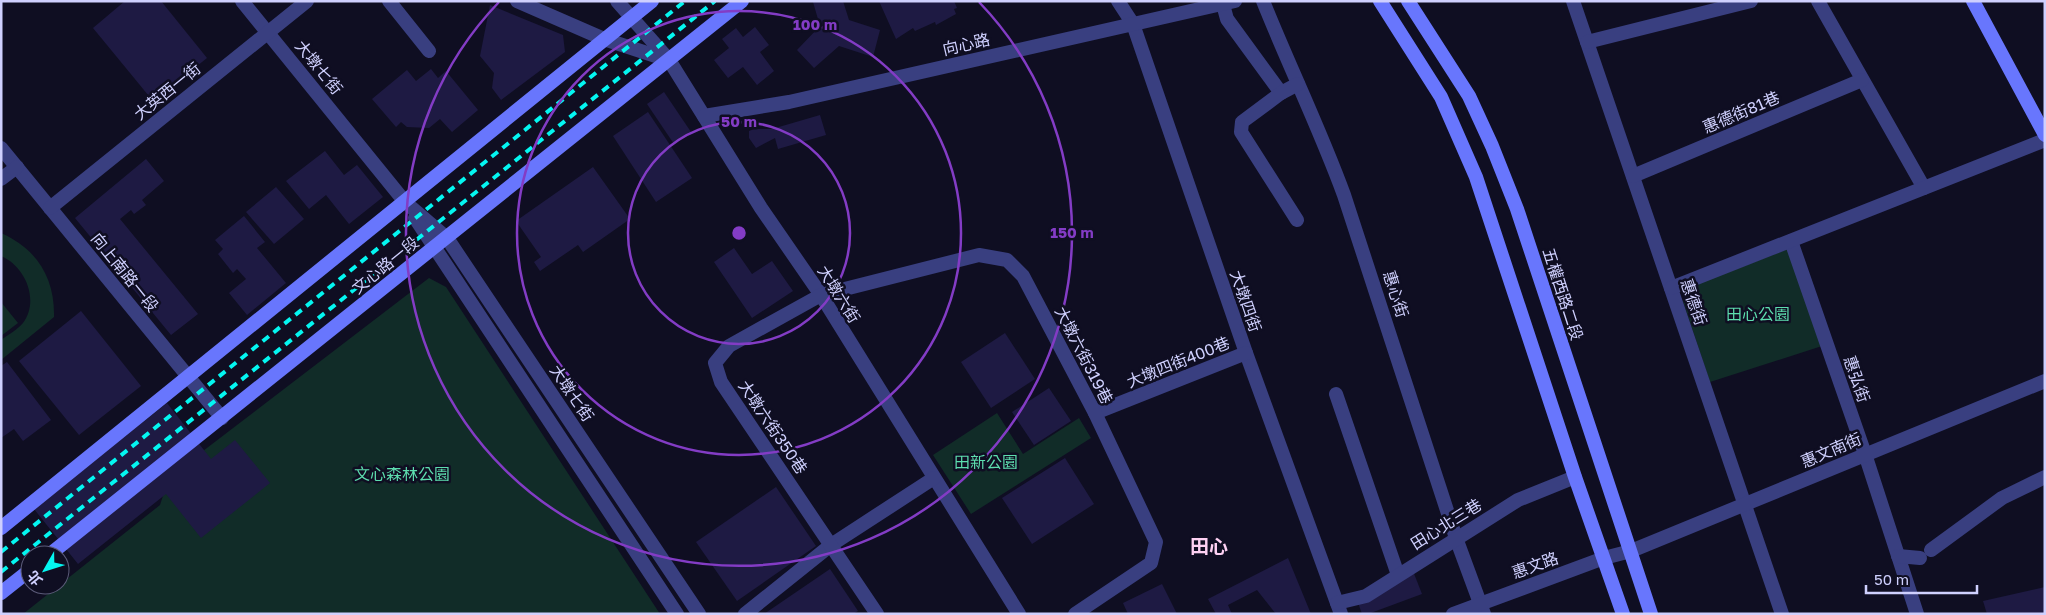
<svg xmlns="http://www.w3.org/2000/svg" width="2046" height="615" font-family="'Golos Text','Noto Sans TC',sans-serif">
  <rect width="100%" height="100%" fill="#0f0e22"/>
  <g fill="#112c28">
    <path d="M1,233C37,249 55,278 54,317L1,360V340C8,335 18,329 23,323C40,300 25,266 1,256Z"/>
    <polygon points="1788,249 1822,346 1710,382 1683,301 1687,288"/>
    <polygon points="429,278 446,287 660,614 23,614 160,505 169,477"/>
    <polygon points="1,302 18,323 1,336"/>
    <polygon points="997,413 1023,454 1079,418 1091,438 971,514 933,455"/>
  </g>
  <g fill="#1e1a43">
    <polygon points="125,1 161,1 207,58 153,101 93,28"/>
    <polygon points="843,1 849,20 880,30 873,57 839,46 814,68 797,50 820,26 813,2"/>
    <polygon points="879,1 954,1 957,8 954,9 956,14 936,25 935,22 915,31 913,28 896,39"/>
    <polygon points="490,5 563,35 565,52 501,100 492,88 494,73 480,56"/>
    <polygon points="755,27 769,45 760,52 774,71 757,85 743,67 728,78 714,60 729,48 722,39 736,28 743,37"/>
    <polygon points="431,69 438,78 446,71 478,110 452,132 440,119 429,128 407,127 401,122 396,127 372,99 407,70 416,81"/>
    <polygon points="664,92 691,132 674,144 647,104"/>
    <polygon points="648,112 692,178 656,202 613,136"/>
    <polygon points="820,115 826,135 778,149 775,138 756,148 749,138 749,131 754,129 772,129"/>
    <polygon points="325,151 344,175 357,165 383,197 349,224 326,195 309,209 286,181"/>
    <polygon points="146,159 164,181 142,200 146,205 134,214 131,210 120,219 198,314 171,335 75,218"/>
    <polygon points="593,167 630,219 583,252 578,245 540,271 534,262 541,257 516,221"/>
    <polygon points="276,187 304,219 274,244 246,212"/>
    <polygon points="244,216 265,242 257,248 286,283 247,315 229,293 246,279 237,269 233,273 218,254 223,249 215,240"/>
    <polygon points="734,248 752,274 772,261 793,291 752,318 714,262"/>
    <polygon points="81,311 141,386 79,435 19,361"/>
    <polygon points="1005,333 1035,379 991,408 961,362"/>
    <polygon points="7,362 51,420 23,441 14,429 1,438 1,366"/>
    <polygon points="1049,388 1071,421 1034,445 1012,412"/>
    <polygon points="167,403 211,459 235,440 270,483 201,538 166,494 78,564 34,509"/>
    <polygon points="1065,458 1094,504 1032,544 1002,498"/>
    <polygon points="776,487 816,546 737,601 696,542"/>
    <polygon points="1288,558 1311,614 1276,614 1257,590 1228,605 1232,614 1216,614 1208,599"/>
    <polygon points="1411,566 1422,594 1368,614 1362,614 1356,597"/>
    <polygon points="830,569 858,611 853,614 764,614"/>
    <polygon points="1162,584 1177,614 1128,614 1123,603"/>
    <polygon points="2045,587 2045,614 1987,614 1983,601"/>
  </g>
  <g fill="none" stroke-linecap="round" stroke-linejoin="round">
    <g stroke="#393f80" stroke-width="14">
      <polyline points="242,1 405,202"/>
      <polyline points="389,1 429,51"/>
      <polyline points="517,1 604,39 668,60"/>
      <polyline points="617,1 669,60 761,208 821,295 1019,614"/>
      <polyline points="1118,1 1133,24 1246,353 1341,614"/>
      <polyline points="1222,1 1227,19 1281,93"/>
      <path d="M1263,1C1289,66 1320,129 1344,195L1456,538L1484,614"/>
      <polyline points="1573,1 1782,614"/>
      <polyline points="1818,1 1924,188"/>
      <polyline points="1587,42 1751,1"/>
      <polyline points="1,148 222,418"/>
      <polyline points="1633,176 1862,80"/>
      <polyline points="1,179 17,167"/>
      <polyline points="50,208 307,1"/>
      <polyline points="1297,220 1241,132 1242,122 1281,93 1298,84"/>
      <polyline points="1791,241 1865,454 1917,614"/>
      <polyline points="1671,288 2045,140"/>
      <polyline points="1336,394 1398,575"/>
      <polyline points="1095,413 1246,353"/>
      <polyline points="1931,550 2002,498 2045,477"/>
      <polyline points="1898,556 1920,558"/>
      <polyline points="1337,603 1366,596 1518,500 1575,477"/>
      <polyline points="745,614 831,545 934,478"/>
      <polyline points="877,614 721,382 715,363 729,346 821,295 979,255 1007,260 1023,276 1095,413 1156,542 1151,563 1075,614"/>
      <polyline points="1453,614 1604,558 1631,551 2045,381"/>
    </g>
    <g stroke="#393f80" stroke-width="14">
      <polyline points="704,116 789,102 1235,1"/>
      <polyline points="405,202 447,238 699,614"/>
      <polyline points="415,218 677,614"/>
    </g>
    <g stroke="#6876fd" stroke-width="14">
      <polyline points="1380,1 1441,97 1476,177 1575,477 1623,614"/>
      <polyline points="1408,1 1469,96 1492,146 1517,209 1651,614"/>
      <polyline points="1973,1 2045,135"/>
      <polyline points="1,528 652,1"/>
      <polyline points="49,555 742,1"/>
      <polyline points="1,593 30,570"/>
    </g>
    <g stroke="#04f6f1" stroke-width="4" stroke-dasharray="8 6" stroke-linecap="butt">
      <polyline points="1,552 685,1"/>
      <polyline points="1,572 715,1"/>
    </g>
  </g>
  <g fill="none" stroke="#833cc5" stroke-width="2.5">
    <circle cx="739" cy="233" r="111"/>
    <circle cx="739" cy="233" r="222"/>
    <path d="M979 2A333 333 0 1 1 499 2"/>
  </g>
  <g text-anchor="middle" stroke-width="5" stroke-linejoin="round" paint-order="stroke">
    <g font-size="16" fill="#cfd0fe" stroke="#0f0e22">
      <text transform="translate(966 44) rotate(-13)" y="6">向心路</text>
      <text transform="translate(319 67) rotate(51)" y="6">大墩七街</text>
      <text transform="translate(167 91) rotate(-39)" y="6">大英西一街</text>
      <text transform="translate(1741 112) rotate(-23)" y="6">惠德街81巷</text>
      <text transform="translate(385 265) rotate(-39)" y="6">文心路一段</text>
      <text transform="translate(125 272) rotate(51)" y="6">向上南路一段</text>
      <text transform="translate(839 294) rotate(58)" y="6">大墩六街</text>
      <text transform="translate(1396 294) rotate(72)" y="6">惠心街</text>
      <text transform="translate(1563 294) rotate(72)" y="6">五權西路二段</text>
      <text transform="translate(1246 301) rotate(71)" y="6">大墩四街</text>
      <text transform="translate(1694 302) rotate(71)" y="6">惠德街</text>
      <text transform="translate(1084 355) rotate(63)" y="6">大墩六街319巷</text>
      <text transform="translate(1178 362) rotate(-22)" y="6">大墩四街400巷</text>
      <text transform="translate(1857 379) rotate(71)" y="6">惠弘街</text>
      <text transform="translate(572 393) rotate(56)" y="6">大墩七街</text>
      <text transform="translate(773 427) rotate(56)" y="6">大墩六街350巷</text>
      <text transform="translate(1831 450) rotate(-23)" y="6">惠文南街</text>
      <text transform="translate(1446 524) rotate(-32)" y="6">田心北三巷</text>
      <text transform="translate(1535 565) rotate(-20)" y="6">惠文路</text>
    </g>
    <g font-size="16" fill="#5dddae" stroke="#0f0e22">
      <text x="1758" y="320">田心公園</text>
      <text x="986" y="468">田新公園</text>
      <text x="402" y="480">文心森林公園</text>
    </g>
    <g font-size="19" font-weight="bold" fill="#fed1f3" stroke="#0f0e22">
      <text x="1209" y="553">田心</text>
    </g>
  </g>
  <circle cx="739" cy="233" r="8" fill="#833cc5" stroke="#0f0e22" stroke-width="2.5"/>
  <g font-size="15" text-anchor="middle" font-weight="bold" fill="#833cc5" stroke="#0f0e22" stroke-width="5" stroke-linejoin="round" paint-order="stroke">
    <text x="815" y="30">100 m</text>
    <text x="739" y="127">50 m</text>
    <text x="1072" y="238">150 m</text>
  </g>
  <rect width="2046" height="615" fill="none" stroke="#cfd0fe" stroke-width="5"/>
  <g transform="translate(45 570) rotate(231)"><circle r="24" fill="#0f0e22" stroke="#5c5c7a"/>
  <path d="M0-4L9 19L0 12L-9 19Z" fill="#04f6f1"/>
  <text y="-8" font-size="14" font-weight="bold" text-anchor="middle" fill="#cfd0fe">北</text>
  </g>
  <path d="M1866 585v8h111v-8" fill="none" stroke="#cfd0fe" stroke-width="2.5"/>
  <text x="1874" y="585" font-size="15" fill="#cfd0fe" stroke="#0f0e22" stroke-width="4" paint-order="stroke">50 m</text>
</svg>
